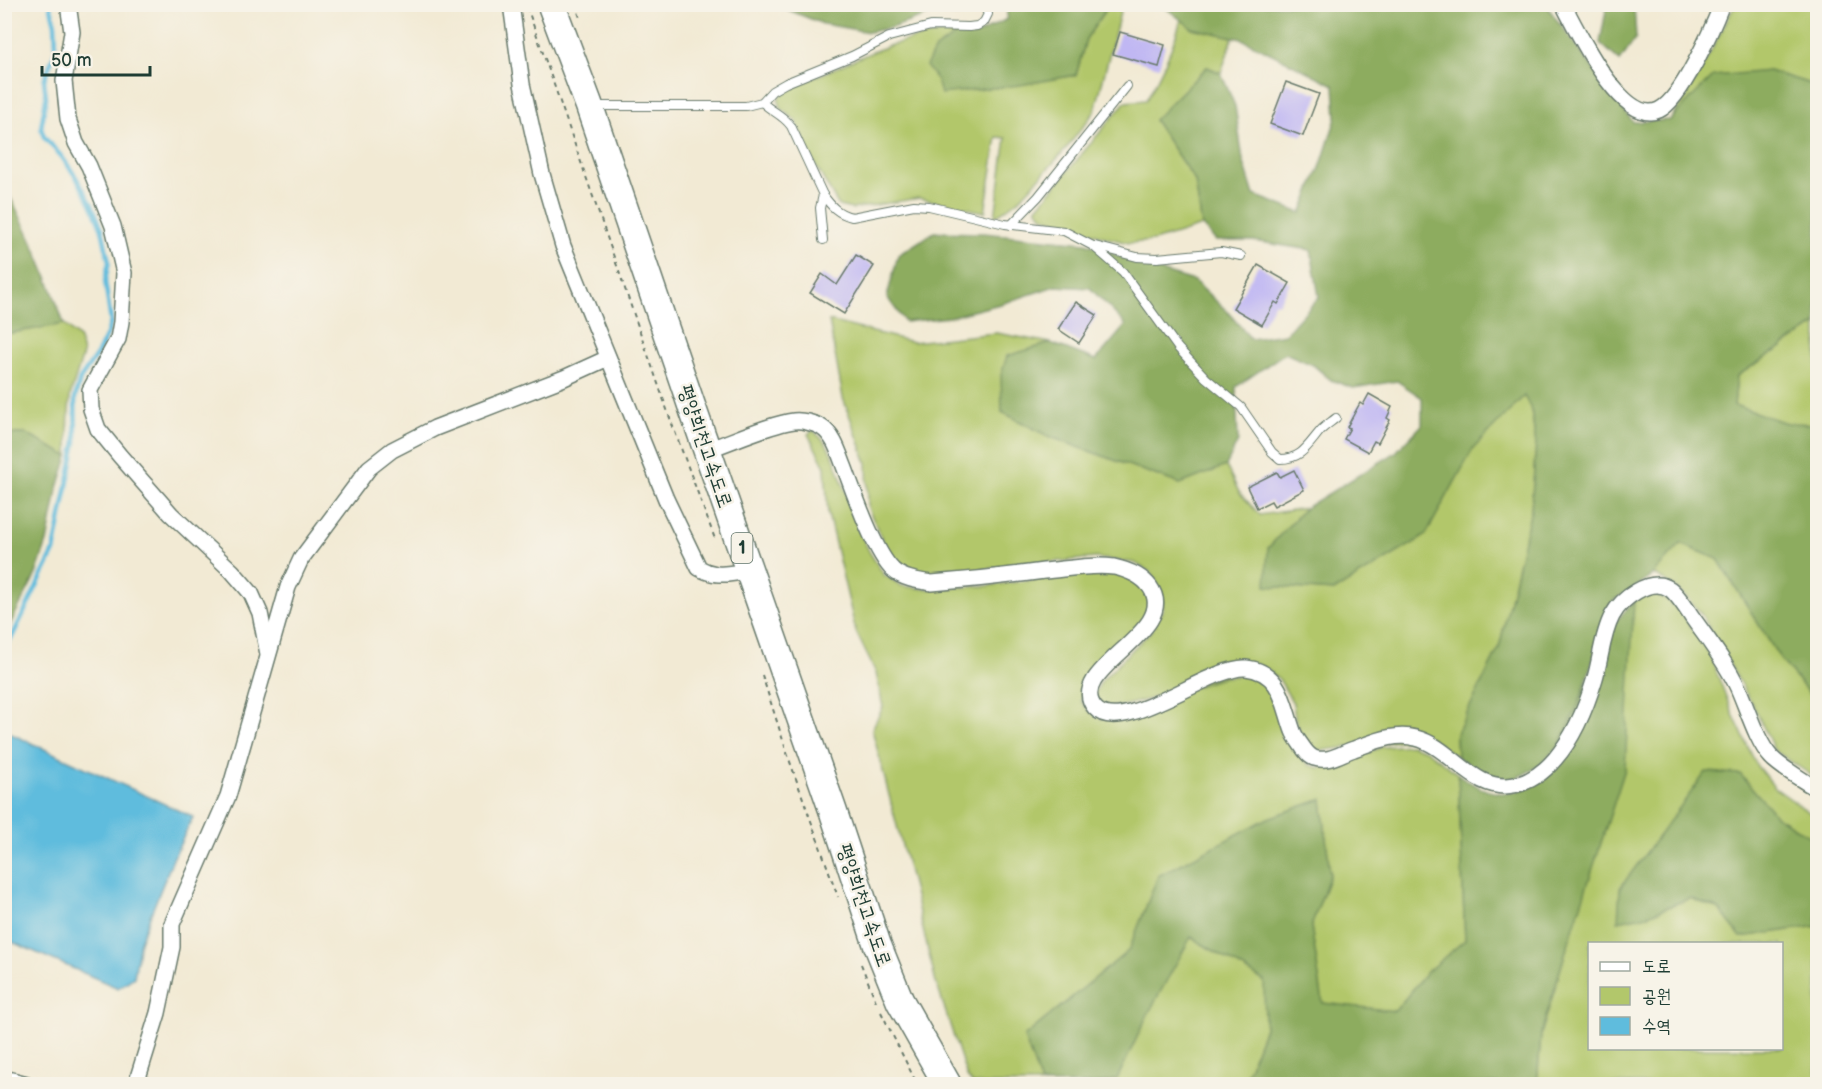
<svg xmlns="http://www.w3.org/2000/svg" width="1822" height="1089" font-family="'Balsamiq Sans','Poor Story',sans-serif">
  <rect width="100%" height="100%" fill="#f7f3e8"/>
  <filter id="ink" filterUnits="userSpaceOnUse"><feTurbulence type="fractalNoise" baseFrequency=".0167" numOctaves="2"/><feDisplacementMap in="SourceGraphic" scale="12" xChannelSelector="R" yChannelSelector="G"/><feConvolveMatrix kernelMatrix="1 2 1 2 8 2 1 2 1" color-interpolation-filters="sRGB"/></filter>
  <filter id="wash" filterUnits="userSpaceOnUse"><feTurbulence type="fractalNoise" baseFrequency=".008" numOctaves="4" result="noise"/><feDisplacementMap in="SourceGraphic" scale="24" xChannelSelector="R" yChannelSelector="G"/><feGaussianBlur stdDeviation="1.35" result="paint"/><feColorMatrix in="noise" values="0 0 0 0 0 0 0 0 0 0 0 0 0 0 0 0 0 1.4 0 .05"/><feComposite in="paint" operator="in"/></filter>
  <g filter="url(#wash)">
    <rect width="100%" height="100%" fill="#f2ead4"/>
    <g fill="#b2c76b" stroke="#688250" stroke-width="1.5" fill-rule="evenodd">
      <path d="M1109,5H1122L1095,111L1065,150L1021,198L995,217L1006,138L997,137L985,212L919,198L852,209L839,206L814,163L796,121L781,108L778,98L791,88C841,67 903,31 957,34L935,49L927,66L937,80L1076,76L1086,39Z"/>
      <polygon points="1735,5 1817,5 1817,86 1769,71 1670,120 1699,74"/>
      <path d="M1181,19L1192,28L1233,37L1221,73L1207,67L1154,120L1195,181L1202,226L1154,241L1129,243L1108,238L1044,217L1036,209L1125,102L1146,100C1161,74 1173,49 1181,19Z"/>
      <path d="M829,321L913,342L996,333L1051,343L1007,356L1002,412L1048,436L1180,484L1226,466L1239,492L1260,515L1305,508L1268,548L1267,586L1334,591L1425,536L1473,448L1524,395L1531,409L1536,444L1531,510L1499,648L1456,735L1457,757L1430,737L1318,751L1301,737L1295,718L1293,703L1279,679L1257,664C1232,672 1124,712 1106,706C1099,704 1097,699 1095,693L1102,680L1151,631L1163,609L1162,593L1152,573L1135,563L1096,558L1018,565L940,575L917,574L897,567L887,550L868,508L867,463L843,398Z"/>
      <polygon points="64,324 80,339 83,354 70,396 68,429 68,456 26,434 5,434 5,334"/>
      <polygon points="1817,324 1817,424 1786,423 1734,405 1737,376"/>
      <polygon points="813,430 826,443 835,460 859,531 870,553 884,575 902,586 925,589 986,586 1092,572 1120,575 1138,582 1147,592 1150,602 1145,620 1083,685 1081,701 1089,711 1101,719 1224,677 1244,675 1261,682 1273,693 1294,749 1309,765 1320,768 1345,761 1382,747 1411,745 1426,750 1458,774 1465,940 1428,971 1395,1011 1323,1004 1311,926 1330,875 1322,800 1158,876 1130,950 1025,1036 1041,1084 973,1084 967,1077 935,979 913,888 872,729 883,707 876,673 856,632 828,514 825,467 808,434"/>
      <polygon points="1681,544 1718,559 1781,660 1817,703 1817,779 1774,750 1756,711 1700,612 1678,589 1653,574"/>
      <path d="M1652,593L1668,600L1682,614L1709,653L1732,712L1757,766L1775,788L1817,818V841L1776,816L1740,774L1648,915L1690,898L1719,909L1741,937L1817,926V1084H1537L1541,1034L1565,954L1634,601ZM1590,944H1782V1048H1590Z"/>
      <polygon points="1190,937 1265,981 1265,1028 1243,1084 1095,1084 1117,1079 1148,1014"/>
    </g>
    <g fill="#8dac5f" stroke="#56744a" stroke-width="1.5">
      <polygon points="776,5 964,5 969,15 931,14 894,27 869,32 823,24"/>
      <polygon points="1007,5 1109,5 1086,39 1076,75 1020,85 941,94 937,80 926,66 935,49 957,34 976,35 1007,19"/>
      <polygon points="1162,5 1546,5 1633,122 1670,120 1713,76 1769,71 1817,86 1817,324 1737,376 1734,405 1786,423 1817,424 1817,703 1781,660 1718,559 1681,544 1647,580 1614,600 1607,616 1574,719 1558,747 1539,766 1513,780 1491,778 1457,757 1456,735 1499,648 1531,510 1536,444 1531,409 1524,396 1473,449 1425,536 1334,591 1266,586 1268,548 1305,508 1395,453 1422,425 1422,398 1397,381 1353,388 1331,380 1313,365 1285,353 1236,387 1238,441 1226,466 1180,484 1048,436 1002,412 1001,375 1007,356 1051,343 1096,360 1126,325 1090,288 1055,286 1004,303 949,317 905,322 887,297 898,255 934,232 984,233 1086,243 1147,267 1194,281 1227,311 1251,339 1285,334 1319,297 1311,250 1253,241 1216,241 1202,226 1195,181 1154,120 1207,67 1221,73 1235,106 1243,160 1254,195 1301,213 1321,165 1336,118 1334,85 1242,39 1192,28"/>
      <polygon points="1607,5 1634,5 1636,38 1620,61 1600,43"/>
      <path d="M4,186C29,230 48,276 64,324L5,334Z"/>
      <polygon points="5,434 26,434 68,456 57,491 47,542 36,574 5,634"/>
      <path d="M1634,601L1625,769L1565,954L1541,1034L1537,1084H1243L1265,1028L1264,981L1191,937L1148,1014L1117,1079L1095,1084H1041L1024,1037L1129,950L1158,876L1268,818L1322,799L1330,875L1311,926L1323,1003L1395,1011L1428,971L1465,940L1458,774C1491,799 1511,799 1546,777L1615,622Z"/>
      <polygon points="1706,772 1740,774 1776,816 1817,841 1817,926 1741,937 1719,909 1690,898 1648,915 1618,921 1620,888"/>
    </g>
    <polygon fill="#5fbcdd" stroke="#3f7c88" stroke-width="1.5" points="5,731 193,817 173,859 140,941 134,977 118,988 5,939"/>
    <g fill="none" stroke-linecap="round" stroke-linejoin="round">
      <polyline stroke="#5fbcdd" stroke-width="4.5" points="4,648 13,635 54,551 76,441 75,398 80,379 98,353 106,337 111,322 105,281 109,262 102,229 91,203 76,177 62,157 44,137 41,128 46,98 44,80 56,49 55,24 50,4"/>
    </g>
    <g id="blocks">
      <g fill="#c0b7f3">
        <polygon points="1120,32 1165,45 1159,67 1113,54"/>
        <polygon points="1286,82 1319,94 1303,136 1270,124"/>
        <polygon points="856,255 874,266 844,314 810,293 822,274 837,285"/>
        <polygon points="1258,265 1290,283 1278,304 1275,302 1262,325 1233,308"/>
        <polygon points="1076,302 1097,315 1079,343 1058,329"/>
        <polygon points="1369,394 1392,407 1387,418 1390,420 1378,443 1374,441 1368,452 1344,439 1350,428 1347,427 1360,403 1363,405"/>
        <polygon points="1294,470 1304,490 1274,506 1271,501 1257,508 1247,487 1277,472 1280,477"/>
      </g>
    </g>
  </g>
  <g filter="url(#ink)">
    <use href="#blocks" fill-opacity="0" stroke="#697a6c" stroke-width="1.5"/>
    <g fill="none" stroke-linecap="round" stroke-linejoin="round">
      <g stroke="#697a6c" stroke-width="10">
        <g id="service">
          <path d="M762,102C772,112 782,114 791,126L823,195C831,206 838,214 852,217L914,205L929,206L1005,224L1064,231L1093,246L1123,272L1178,348L1206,378L1241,407L1272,452L1280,459C1302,459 1308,445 1321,430C1325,426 1331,422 1336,418"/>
          <polyline points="596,106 746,106 762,102 772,91 786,83 852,56 889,37 931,26 969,27 977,26 984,22 988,14 983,4"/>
          <polyline points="823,195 820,208 823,240"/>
          <polyline points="1011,225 1038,197 1127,86"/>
          <polyline points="1095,246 1137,257 1157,258 1221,252 1241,256"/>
        </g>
      </g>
      <g stroke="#697a6c" stroke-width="18">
        <g id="minor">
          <polyline points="68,4 72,32 64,81 68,119 76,143 89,166 113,226 124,273 121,322 118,339 90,390 91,409 98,429 120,456 171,514 232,571 251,593 260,613 268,654"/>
          <path d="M511,4L522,84L542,174L563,246L666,499L699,568C711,575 721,575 735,573"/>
          <path d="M1563,4C1577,30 1622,127 1659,110C1682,99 1712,29 1722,4"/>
          <path d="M707,450C731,442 770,424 794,421C802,420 814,423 821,427C834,435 839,453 844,466C854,492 874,552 893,570C903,579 919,581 932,583C969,580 1007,576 1044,571C1067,569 1092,564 1114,567C1128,570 1142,576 1150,587C1182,632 1063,670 1095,708C1121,738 1212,665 1246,668C1282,672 1283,704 1293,731C1295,737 1300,743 1304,749C1307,753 1309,756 1314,758C1329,763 1341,753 1354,749C1374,742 1395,732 1416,738C1452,747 1473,793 1514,785C1531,782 1544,772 1555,759C1574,737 1587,705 1595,678C1601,658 1602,635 1612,616C1621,599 1650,576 1670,589C1678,595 1686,608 1692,617C1708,640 1726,662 1738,688C1747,708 1757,742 1771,757C1781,768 1805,781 1818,790"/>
          <polyline points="4,1078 27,1084"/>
          <polyline points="136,1084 158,1013 172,947 172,924 228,796 288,587 301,559 369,468 392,450 435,428 564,378 608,358"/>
        </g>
      </g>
      <g stroke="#697a6c" stroke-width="30">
        <polyline id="motorway" points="551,4 589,105 692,407 833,811 877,944 900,1001 947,1084"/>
      </g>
      <g stroke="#697a6c" stroke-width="2" stroke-dasharray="4.5 4.5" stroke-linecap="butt">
        <polyline points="575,4 581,20"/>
        <polyline points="527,7 672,424 715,539"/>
        <polyline points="762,675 789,759 838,897"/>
        <polyline points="861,964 877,1004"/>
        <polyline points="881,1012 917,1084"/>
      </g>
      <use href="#service" stroke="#fff" stroke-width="8"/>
      <use href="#minor" stroke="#fff" stroke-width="15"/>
      <use href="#motorway" stroke="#fff" stroke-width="27"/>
    </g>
  </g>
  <g text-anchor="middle" stroke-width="5" stroke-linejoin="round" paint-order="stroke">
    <rect fill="#f7f3e8" stroke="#60746a" stroke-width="1.5" x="731.5" y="533" width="21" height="30" rx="4.5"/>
    <g font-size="18" font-weight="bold" fill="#1f3d34">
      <text x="742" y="554">1</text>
    </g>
    <g font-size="20" fill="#1f3d34" stroke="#f7f3e8">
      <text transform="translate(706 446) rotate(71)" y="7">평양희천고속도로</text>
      <text transform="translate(865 905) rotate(71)" y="7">평양희천고속도로</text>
    </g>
  </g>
  <rect width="1822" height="1089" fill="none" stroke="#f7f3e8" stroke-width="24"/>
  <rect x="1588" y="942" width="195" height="108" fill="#f7f3e8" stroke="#a1aaa0" stroke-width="1.5"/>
  <rect x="1600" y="962" width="30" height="9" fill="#ffffff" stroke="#a1aaa0" stroke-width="1.5"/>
  <text x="1642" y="972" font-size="18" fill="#1f3d34">도로</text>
  <rect x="1600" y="987" width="30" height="18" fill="#b2c76b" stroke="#a1aaa0" stroke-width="1.5"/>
  <text x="1642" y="1002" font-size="18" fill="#1f3d34">공원</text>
  <rect x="1600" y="1017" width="30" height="18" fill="#5fbcdd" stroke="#a1aaa0" stroke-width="1.5"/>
  <text x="1642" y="1032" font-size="18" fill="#1f3d34">수역</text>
  <path d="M42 66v9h108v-9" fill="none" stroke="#1f3d34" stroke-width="3"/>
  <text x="51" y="66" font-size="18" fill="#1f3d34" stroke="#f7f3e8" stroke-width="4.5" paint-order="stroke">50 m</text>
</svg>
